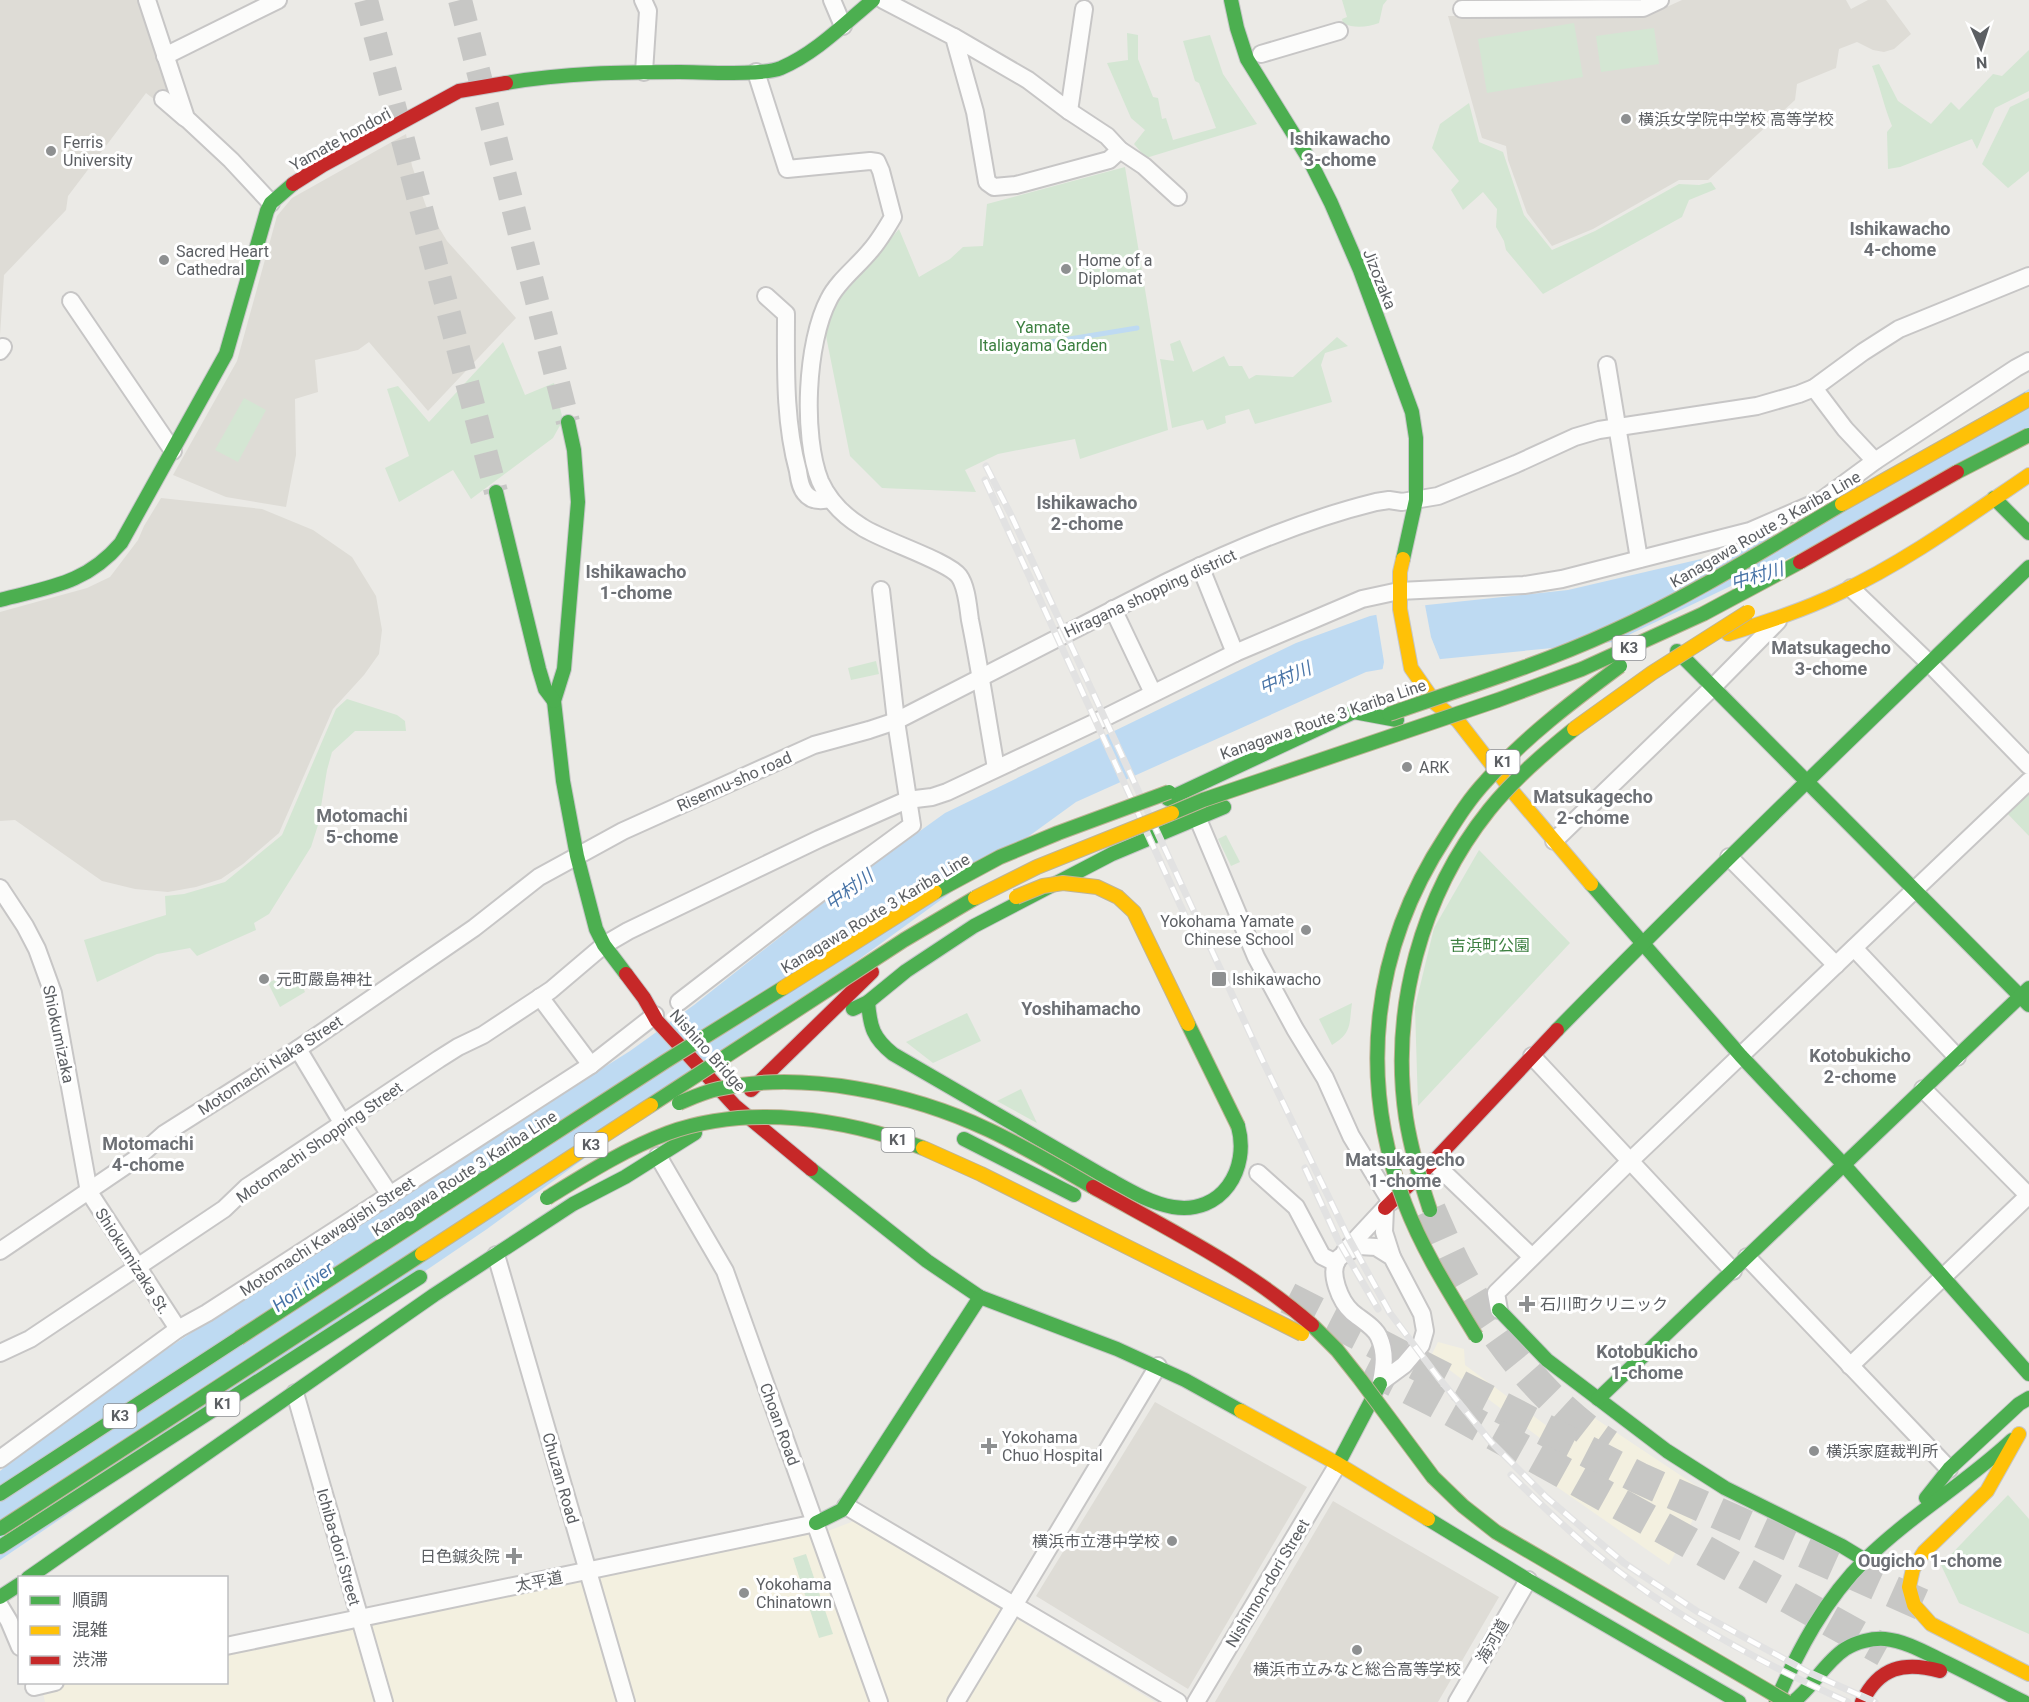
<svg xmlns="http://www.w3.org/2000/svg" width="2029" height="1702" font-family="Roboto,'Noto Sans JP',sans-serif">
  <rect width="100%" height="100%" fill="#ebeae6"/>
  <g fill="#f3f0e0">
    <polygon points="1438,1342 1464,1349 1465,1365 1555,1432 1572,1403 1707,1493 1669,1565 1534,1471 1548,1444 1431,1356"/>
    <polygon points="854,1521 1155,1702 45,1702 42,1689 76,1682 226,1682 227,1652 804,1534 828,1531"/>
  </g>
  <g fill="#dedcd6">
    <polygon points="0,0 142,0 176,105 159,103 146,93 68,196 66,210 4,275 0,335"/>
    <polygon points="1682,0 1846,0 1851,9 1868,0 1886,0 1911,34 1894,49 1884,52 1873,50 1857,42 1839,49 1836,68 1797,84 1795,100 1708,180 1679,180 1593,229 1552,246 1527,213 1508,160 1506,146 1482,138 1448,16 1647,16"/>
    <polygon points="406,134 412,166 426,206 447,241 516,318 428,411 369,342 358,350 315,360 318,392 295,399 296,455 286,507 226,497 173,475 237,361 277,216 292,198"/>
    <polygon points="161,498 262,509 313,530 352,557 376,596 382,630 379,654 364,675 333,709 279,833 243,864 221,879 196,887 168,892 135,889 102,881 15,820 0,821 0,612 87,588 110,577 138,540 144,526"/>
    <polygon points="1155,1402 1307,1487 1188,1689 1036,1596"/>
    <polygon points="1333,1501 1499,1597 1438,1702 1215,1702"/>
  </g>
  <g fill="#d4e6d3">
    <path d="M1342,0H1387L1383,5L1379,23C1368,27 1354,29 1343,23L1342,19L1347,17Z"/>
    <polygon points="1574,23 1583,77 1487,93 1478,39"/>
    <polygon points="1654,28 1659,64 1601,72 1596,36"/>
    <polygon points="1127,33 1138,35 1138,59 1153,97 1158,98 1162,119 1166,118 1173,140 1216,128 1199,83 1195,81 1183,41 1210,35 1223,74 1257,124 1146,158 1134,144 1145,130 1131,118 1107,63 1128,60"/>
    <path d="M2029,50V91L1995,108L1977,149L1972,139L1900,167L1888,169L1887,132L1892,126C1884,107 1880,86 1872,66L1879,64L1898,101L1931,124L1951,102L1959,110L1993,74L2002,76Z"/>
    <polygon points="2029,98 2029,171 2008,188 1982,164 2010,107"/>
    <polygon points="1469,103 1479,142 1503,152 1524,215 1552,250 1595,231 1679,184 1699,185 1711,182 1716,189 1689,200 1682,217 1543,294 1506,250 1504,241 1496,227 1497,209 1483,192 1463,210 1451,190 1459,181 1432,148 1440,124"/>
    <polygon points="1125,167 1168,430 1080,459 1075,439 998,454 965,470 976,492 882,488 850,456 825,331 837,302 899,229 919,277 950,259 963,247 983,246 987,204"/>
    <polygon points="1337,337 1348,346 1325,353 1321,365 1332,402 1255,424 1249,409 1225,416 1226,423 1207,430 1203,420 1172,428 1160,359 1174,361 1170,344 1180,340 1193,372 1224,356 1229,366 1242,366 1249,379 1256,375 1293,377"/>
    <polygon points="503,342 525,395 554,383 563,420 553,438 471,499 453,470 399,502 385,468 409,456 387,389 398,386 429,422"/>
    <polygon points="244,398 266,410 238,462 215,450"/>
    <polygon points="876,661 879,674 851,680 848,668"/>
    <polygon points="347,699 397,715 405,721 406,731 355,731 332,752 327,770 318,825 311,847 269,914 254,923 256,930 197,956 190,948 157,954 97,982 84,940 166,915 165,896 184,894 225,882 282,835 336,709"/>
    <polygon points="2029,790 2029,836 2006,812"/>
    <polygon points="1226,835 1240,862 1231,866 1218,839"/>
    <polygon points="1479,850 1570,943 1418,1106 1415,1007 1434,928"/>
    <polygon points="295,970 305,992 280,1007 268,983"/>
    <path d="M1352,1003C1349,1025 1352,1033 1332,1045L1319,1019Z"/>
    <polygon points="967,1013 981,1041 933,1063 906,1042"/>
    <polygon points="1021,1089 1037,1123 997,1101"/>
    <polygon points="2008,1495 2029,1519 2029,1634 1959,1603 1941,1565"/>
    <polygon points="806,1554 833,1634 819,1638 793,1558"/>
  </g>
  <polygon fill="#bedaf2" points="2029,389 2029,443 1614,642 1441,659 1366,672 1076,802 487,1229 0,1560 0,1471 72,1412 248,1295 385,1205 630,1051 694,1005 852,880 945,813 1296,643 1370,616 1427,605 1568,590 1701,559 1784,532"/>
  <polygon fill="#ebeae6" points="1425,605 1431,637 1441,662 1382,672 1384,662 1376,613"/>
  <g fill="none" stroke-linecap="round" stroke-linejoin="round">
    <polyline stroke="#bedaf2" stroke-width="5" points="1045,343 1137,328"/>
    <g stroke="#c7c7c5" stroke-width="24" stroke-dasharray="24 12" stroke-linecap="butt">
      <polyline points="366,0 496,492"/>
      <polyline points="460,0 568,422"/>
    </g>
    <g stroke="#c7c7c5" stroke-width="32" stroke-dasharray="32 16" stroke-linecap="butt">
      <path d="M1430,1210C1439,1230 1447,1250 1457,1269C1494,1338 1543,1401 1608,1445"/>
      <polyline points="1288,1298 1639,1478 1932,1609"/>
      <polyline points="1367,1367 1436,1402 1885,1651"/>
    </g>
    <g stroke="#c7c6c6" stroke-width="20">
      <g id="street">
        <polyline points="147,0 186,118 231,160 271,203"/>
        <polyline points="643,0 648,11 644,72"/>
        <polyline points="832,0 843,26"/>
        <polyline points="883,0 954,37 975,112 987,182 994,187 1016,185 1109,160 1120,150"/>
        <polyline points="1462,9 1643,8 1660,0"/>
        <polyline points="954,37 1028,80 1069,111 1107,136 1120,150 1144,166 1178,197"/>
        <polyline points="1261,54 1339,31"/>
        <polyline points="165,56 278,0"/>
        <path d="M756,72L787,169L870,161L877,162L881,171L893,217C886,229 879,241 870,251C857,267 838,281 829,299C806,342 802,436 820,481C829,501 844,516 862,527C883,541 948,561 959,576C967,587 968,607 970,620C980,669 987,718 996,768"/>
        <polyline points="163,99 185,118"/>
        <polyline points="1069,111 1084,9"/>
        <path d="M766,296L786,314C786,367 784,420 798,471C799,478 800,487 805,493C811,501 821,501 830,499"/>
        <polyline points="71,301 173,451"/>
        <polyline points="0,351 3,347"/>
        <polyline points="1607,365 1639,559"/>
        <polyline points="1814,388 1845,429 1875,461"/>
        <polyline points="1200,566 1235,653"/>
        <polyline points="1851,588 1929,663 2029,766"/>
        <polyline points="1113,609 1153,693"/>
        <polyline points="1198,819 1256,957 1295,1029 1325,1078 1351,1136 1391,1202"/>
        <polyline points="1554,841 1713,687 1778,621"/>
        <polyline points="1729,857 1836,965"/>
        <polyline points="0,888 25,926 37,949 53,993 89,1192 178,1329"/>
        <polyline points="1854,948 1957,1057"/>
        <polyline points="540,997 591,1065"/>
        <polyline points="679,1002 833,883 912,825 896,721 881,590"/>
        <polyline points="298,1049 343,1124 390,1195"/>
        <polyline points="1532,1056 1733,1271"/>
        <polyline points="1923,1089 2029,1196"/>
        <polyline points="658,1156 725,1271 879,1702"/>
        <polyline points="1433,1162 1532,1257"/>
        <polyline points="1258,1173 1296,1207 1322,1256 1336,1263"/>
        <polyline points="1385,1208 1384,1232 1392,1257"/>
        <path d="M1359,1246L1376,1247L1392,1257L1422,1314L1425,1331L1421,1345L1404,1365L1381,1382C1384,1366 1386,1353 1379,1337C1375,1327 1360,1319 1352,1312C1341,1302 1327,1272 1339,1258C1344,1253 1353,1250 1359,1246Z"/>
        <path d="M0,1251L137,1158L164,1134L298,1049L474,928L539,877L623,831L814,745L869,730L896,721L1165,583C1232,550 1303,520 1376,502L1389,500L1402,502L1438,496L1516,464L1575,437L1599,430L1757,406L1799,394L1814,388L1863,352L1899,329L2029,276"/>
        <polyline points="1345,1251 1385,1208"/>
        <polyline points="496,1255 626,1702"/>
        <polyline points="1747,1257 1949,1469"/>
        <polyline points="1499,1310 1496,1293 1630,1161 2029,781"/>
        <polyline points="0,1353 30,1339 224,1209 247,1187 439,1059 458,1047 483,1035 551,990 604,945 628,931 819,839 907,800 932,797 947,792 1100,720 1235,653 1362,599 1399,591 1524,585 1562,579 1750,531 1822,500 1875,461 2016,368 2029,361"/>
        <polyline points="1850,1366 2029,1195"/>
        <polyline points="295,1393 384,1702"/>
        <polyline points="0,1459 178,1329 207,1313 591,1065 655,1015"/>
        <polyline points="846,1506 1178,1702"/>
        <polyline points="0,1606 9,1621 20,1647"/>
        <polyline points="226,1646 816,1523"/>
        <polyline points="34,1687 55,1682"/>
        <polyline points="956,1702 1158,1366"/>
        <polyline points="1196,1702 1338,1464"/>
        <polyline points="1457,1702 1528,1580"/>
      </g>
    </g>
    <g stroke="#c6c6c7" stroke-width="16">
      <g id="fast">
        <polyline points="1231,0 1237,28 1247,59 1309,159 1331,203 1360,270 1412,412 1416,438 1416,500 1403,559"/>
        <path d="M506,83C563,73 622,72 680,72C704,72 761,76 781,68C816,53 844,24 873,0"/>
        <polyline points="568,422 574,450 578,502 564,669 554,701 563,781 577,856 596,929 604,945 626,974"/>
        <polyline points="496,492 539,669 545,689 554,701"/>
        <polyline points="1994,498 2029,533"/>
        <path d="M0,600C49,587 86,584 121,543L226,354L267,211L271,203L293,184"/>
        <polyline points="1677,651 2029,1005"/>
        <polyline points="1168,799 1354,712 1397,720"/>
        <polyline points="1591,884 1741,1056 1844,1165 2029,1374"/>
        <path d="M868,1002C870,1027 873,1038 893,1054L1105,1177C1127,1189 1149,1203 1173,1207C1222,1215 1250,1169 1238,1126"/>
        <polyline points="853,1009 868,1002 906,971 974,926 1112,854 1224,807"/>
        <path d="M1557,1030C1711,873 1870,720 2029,567"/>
        <polyline points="964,1139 1074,1195"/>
        <polyline points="811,1169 927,1261 980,1297 1117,1349 1185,1380 1241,1411"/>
        <polyline points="1499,1310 1547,1360 1667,1451 1725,1488 1842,1546 1865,1560"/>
        <polyline points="1598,1399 2029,988"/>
        <polyline points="1338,1464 1380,1384"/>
        <polyline points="0,1494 239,1338"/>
        <polyline points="1926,1498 1949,1469 2019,1404 2029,1398"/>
        <polyline points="1428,1519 1528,1580 1739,1702"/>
        <polyline points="816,1523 842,1510 980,1297"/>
        <polyline points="0,1547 420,1277"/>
        <polyline points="28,1578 434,1295 573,1204 625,1177 695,1133"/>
        <polyline points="0,1597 20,1584"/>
        <path d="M1776,1702C1798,1650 1825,1599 1866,1559C1911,1515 1966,1483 2012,1440"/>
        <path d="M1793,1702C1813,1687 1824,1663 1845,1649C1856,1642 1872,1638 1885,1639C1906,1641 1926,1653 1945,1662C1972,1675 1998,1689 2024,1702"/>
      </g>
    </g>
    <g stroke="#c6c6c7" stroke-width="16">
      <g id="slow">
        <polyline points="1403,559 1400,572 1400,609 1411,668 1436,704 1458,721 1513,792 1591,884"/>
        <path d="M1728,634C1766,622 1804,610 1839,593C1907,561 1967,517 2029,475"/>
        <polyline points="1241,1411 1338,1464 1428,1519"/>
        <polyline points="2019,1434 1987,1491 1924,1552 1913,1569 1909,1587 1914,1605 1931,1624 2029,1674"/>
      </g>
    </g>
    <g stroke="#c6c6c7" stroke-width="16">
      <g id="jam">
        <polyline points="293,184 323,165 459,91 506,83"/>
        <polyline points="626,974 644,998 657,1021 735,1106 811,1169"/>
        <polyline points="751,1090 872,972"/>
        <polyline points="1385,1208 1433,1162 1557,1030"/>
        <path d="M1862,1702C1879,1667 1904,1661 1940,1671"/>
      </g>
    </g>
    <use href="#street" stroke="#fcfcfb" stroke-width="16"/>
    <use href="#fast" stroke="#4caf50" stroke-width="14"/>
    <use href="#slow" stroke="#ffc107" stroke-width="14"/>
    <use href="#jam" stroke="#c62828" stroke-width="14"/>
    <g stroke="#e2e2e2" stroke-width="7">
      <g id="rail">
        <polyline points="986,466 1011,515 1260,1055 1347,1235 1390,1313 1438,1377 1491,1442 1546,1497 1624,1563 1698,1612 1810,1673 1875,1702"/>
        <polyline points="985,480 1194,935"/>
        <polyline points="1305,1168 1338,1240 1378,1309"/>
        <path d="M1511,1475C1544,1508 1579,1542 1617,1570C1687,1624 1768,1666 1848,1702"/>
      </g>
    </g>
    <use href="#rail" stroke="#fff" stroke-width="4.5" stroke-dasharray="14" stroke-linecap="butt"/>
    <g stroke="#bfb496" stroke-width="16" stroke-linecap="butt">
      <g id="fast-bridge">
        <polyline points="1957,472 2029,435"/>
        <path d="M1389,714C1464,688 1539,665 1611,632C1692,596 1767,548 1842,504"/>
        <polyline points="1172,813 1203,800 1498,700 1582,669 1703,614 1800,562"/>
        <polyline points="935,892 1000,857 1058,833 1169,792"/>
        <polyline points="1188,1024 1238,1126"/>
        <path d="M679,1103C691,1098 704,1092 718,1089C803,1070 911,1093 989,1130C1025,1147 1059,1167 1093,1187"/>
        <polyline points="651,1105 904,940 975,898"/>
        <path d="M547,1198C586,1174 625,1149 668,1133C749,1104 844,1118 923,1148"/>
        <path d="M1430,1210C1420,1180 1411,1149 1406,1118C1390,1010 1421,895 1489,810C1513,780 1544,753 1574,729"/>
        <polyline points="1312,1325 1337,1350 1360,1379 1433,1477 1463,1506 1496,1532 1787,1702"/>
        <path d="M1476,1336C1450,1293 1423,1251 1405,1204C1357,1078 1372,949 1446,836C1458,817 1470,798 1486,781C1525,737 1573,701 1620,666"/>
        <polyline points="239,1338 666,1061 783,988"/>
        <polyline points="0,1529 422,1254"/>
      </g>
    </g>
    <g stroke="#bfb496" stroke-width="16" stroke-linecap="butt">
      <g id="slow-bridge">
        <polyline points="1842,504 2029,399"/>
        <polyline points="1574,729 1652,673 1748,612"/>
        <polyline points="1016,897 1043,886 1063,883 1097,887 1118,897 1134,912 1188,1024"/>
        <polyline points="975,898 1037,867 1172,813"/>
        <polyline points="783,988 935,892"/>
        <polyline points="923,1148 981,1174 1302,1334"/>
        <polyline points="422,1254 651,1105"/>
      </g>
    </g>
    <g stroke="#bfb496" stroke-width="16" stroke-linecap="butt">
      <g id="jam-bridge">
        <polyline points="1800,562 1957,472"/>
        <path d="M1093,1187C1168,1229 1247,1268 1312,1325"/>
      </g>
    </g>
    <use href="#fast-bridge" stroke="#4caf50" stroke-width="14"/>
    <use href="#slow-bridge" stroke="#ffc107" stroke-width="14"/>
    <use href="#jam-bridge" stroke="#c62828" stroke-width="14"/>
  </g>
  <g fill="#8e9091" stroke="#fff" stroke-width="2">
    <circle cx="1626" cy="119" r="6"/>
    <circle cx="51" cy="151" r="6"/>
    <circle cx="164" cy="260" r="6"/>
    <circle cx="1066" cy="269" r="6"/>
    <circle cx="1407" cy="767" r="6"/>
    <circle cx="1306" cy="930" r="6"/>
    <circle cx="264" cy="979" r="6"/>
    <rect x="1211" y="971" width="16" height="16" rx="3"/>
    <path d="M1524 1295h6v6h6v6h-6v6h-6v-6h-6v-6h6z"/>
    <path d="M986 1437h6v6h6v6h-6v6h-6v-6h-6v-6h6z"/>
    <circle cx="1814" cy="1451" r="6"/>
    <circle cx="1172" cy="1541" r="6"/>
    <path d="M511 1547h6v6h6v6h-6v6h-6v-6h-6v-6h6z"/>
    <circle cx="744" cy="1593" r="6"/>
    <circle cx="1357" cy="1650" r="6"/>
  </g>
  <g text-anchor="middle" stroke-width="6" stroke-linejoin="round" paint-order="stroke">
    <g fill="#fff" stroke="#8d8f92" stroke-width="1.5">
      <rect x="1612.5" y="636" width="33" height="24" rx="4.5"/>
      <rect x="1486.5" y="750" width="33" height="24" rx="4.5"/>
      <rect x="881.5" y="1128" width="33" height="24" rx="4.5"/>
      <rect x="574.5" y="1133" width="33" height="24" rx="4.5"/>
      <rect x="206.5" y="1392" width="33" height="24" rx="4.5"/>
      <rect x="103.5" y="1404" width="33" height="24" rx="4.5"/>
    </g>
    <g font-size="15" font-weight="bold" fill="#5c5f63">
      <text x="1629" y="653">K3</text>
      <text x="1503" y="767">K1</text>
      <text x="898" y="1145">K1</text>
      <text x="591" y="1150">K3</text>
      <text x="223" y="1409">K1</text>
      <text x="120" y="1421">K3</text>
    </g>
    <g font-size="16" fill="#5c5f63" stroke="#fff" text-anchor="start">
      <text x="1638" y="125">横浜女学院中学校 高等学校</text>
      <text x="63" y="148">Ferris<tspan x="63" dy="18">University</tspan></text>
      <text x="176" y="257">Sacred Heart<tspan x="176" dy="18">Cathedral</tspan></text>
      <text x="1078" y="266">Home of a<tspan x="1078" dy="18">Diplomat</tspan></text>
      <text x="1419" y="773">ARK</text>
      <text x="1294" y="927" text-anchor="end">Yokohama Yamate<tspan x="1294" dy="18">Chinese School</tspan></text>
      <text x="276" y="985">元町嚴島神社</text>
      <text x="1232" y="985">Ishikawacho</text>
      <text x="1540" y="1310">石川町クリニック</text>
      <text x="1002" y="1443">Yokohama<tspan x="1002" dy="18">Chuo Hospital</tspan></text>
      <text x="1826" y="1457">横浜家庭裁判所</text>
      <text x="1160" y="1547" text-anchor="end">横浜市立港中学校</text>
      <text x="500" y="1562" text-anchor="end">日色鍼灸院</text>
      <text x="756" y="1590">Yokohama<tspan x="756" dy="18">Chinatown</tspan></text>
      <text x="1357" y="1675" text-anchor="middle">横浜市立みなと総合高等学校</text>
    </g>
    <g font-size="16" fill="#5c5f63" stroke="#fff">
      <text transform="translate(340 139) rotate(-29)" y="6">Yamate hondori</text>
      <text transform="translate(1380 279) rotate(68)" y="6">Jizozaka</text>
      <text transform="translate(1765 529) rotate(-30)" y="6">Kanagawa Route 3 Kariba Line</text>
      <text transform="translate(1150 593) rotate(-25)" y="6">Hiragana shopping district</text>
      <text transform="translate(1323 719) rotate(-19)" y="6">Kanagawa Route 3 Kariba Line</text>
      <text transform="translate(734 781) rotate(-24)" y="6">Risennu-sho road</text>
      <text transform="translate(875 913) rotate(-31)" y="6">Kanagawa Route 3 Kariba Line</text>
      <text transform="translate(59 1034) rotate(78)" y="6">Shiokumizaka</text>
      <text transform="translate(708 1050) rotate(48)" y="6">Nishino Bridge</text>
      <text transform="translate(270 1065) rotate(-33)" y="6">Motomachi Naka Street</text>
      <text transform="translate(319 1142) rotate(-35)" y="6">Motomachi Shopping Street</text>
      <text transform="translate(464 1173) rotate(-33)" y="6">Kanagawa Route 3 Kariba Line</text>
      <text transform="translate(327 1236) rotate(-33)" y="6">Motomachi Kawagishi Street</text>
      <text transform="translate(133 1261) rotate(57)" y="6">Shiokumizaka St.</text>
      <text transform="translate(780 1424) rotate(70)" y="6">Choan Road</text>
      <text transform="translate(561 1478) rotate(74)" y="6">Chuzan Road</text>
      <text transform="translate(339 1547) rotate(74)" y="6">Ichiba-dori Street</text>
      <text transform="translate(539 1581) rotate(-11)" y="6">太平道</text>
      <text transform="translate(1267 1583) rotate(-59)" y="6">Nishimon-dori Street</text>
      <text transform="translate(1492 1641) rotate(-60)" y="6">海河道</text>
    </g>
    <g font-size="16" fill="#3d8041" stroke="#fff">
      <text x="1043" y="333">Yamate<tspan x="1043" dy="18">Italiayama Garden</tspan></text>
      <text x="1490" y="951">吉浜町公園</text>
    </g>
    <g font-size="18" font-weight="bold" fill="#6d7075" stroke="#fff">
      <text x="1340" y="145">Ishikawacho<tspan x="1340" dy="21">3-chome</tspan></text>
      <text x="1900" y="235">Ishikawacho<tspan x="1900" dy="21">4-chome</tspan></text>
      <text x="1087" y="509">Ishikawacho<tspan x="1087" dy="21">2-chome</tspan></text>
      <text x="636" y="578">Ishikawacho<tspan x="636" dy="21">1-chome</tspan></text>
      <text x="1831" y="654">Matsukagecho<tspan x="1831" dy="21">3-chome</tspan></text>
      <text x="1593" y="803">Matsukagecho<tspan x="1593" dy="21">2-chome</tspan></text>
      <text x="362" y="822">Motomachi<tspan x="362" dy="21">5-chome</tspan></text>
      <text x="1081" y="1015">Yoshihamacho</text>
      <text x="1860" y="1062">Kotobukicho<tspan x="1860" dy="21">2-chome</tspan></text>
      <text x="148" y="1150">Motomachi<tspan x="148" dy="21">4-chome</tspan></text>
      <text x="1405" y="1166">Matsukagecho<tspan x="1405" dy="21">1-chome</tspan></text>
      <text x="1647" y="1358">Kotobukicho<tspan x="1647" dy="21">1-chome</tspan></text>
      <text x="1930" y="1567">Ougicho 1-chome</text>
    </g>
    <g font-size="18" font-style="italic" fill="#4974a7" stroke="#fff">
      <text transform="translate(1757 576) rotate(-16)" y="6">中村川</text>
      <text transform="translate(1285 678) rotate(-23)" y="6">中村川</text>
      <text transform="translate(849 890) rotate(-36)" y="6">中村川</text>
      <text transform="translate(303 1287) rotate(-36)" y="6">Hori river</text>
    </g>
  </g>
  <rect x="18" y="1576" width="210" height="108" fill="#ffffff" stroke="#bebfc1" stroke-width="1.5"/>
  <rect x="30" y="1596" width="30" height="9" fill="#4caf50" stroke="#bebfc1" stroke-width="1.5"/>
  <text x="72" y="1606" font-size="18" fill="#5c5f63">順調</text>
  <rect x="30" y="1626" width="30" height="9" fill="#ffc107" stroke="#bebfc1" stroke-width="1.5"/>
  <text x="72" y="1636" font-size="18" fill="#5c5f63">混雑</text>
  <rect x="30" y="1656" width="30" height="9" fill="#c62828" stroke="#bebfc1" stroke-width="1.5"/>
  <text x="72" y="1666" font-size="18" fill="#5c5f63">渋滞</text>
  <g transform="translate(1981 48) rotate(177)" stroke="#ffffff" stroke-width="4.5" paint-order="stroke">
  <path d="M0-4.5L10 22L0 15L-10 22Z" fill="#5c5f63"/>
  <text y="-9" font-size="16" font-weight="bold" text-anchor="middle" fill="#5c5f63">N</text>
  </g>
</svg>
